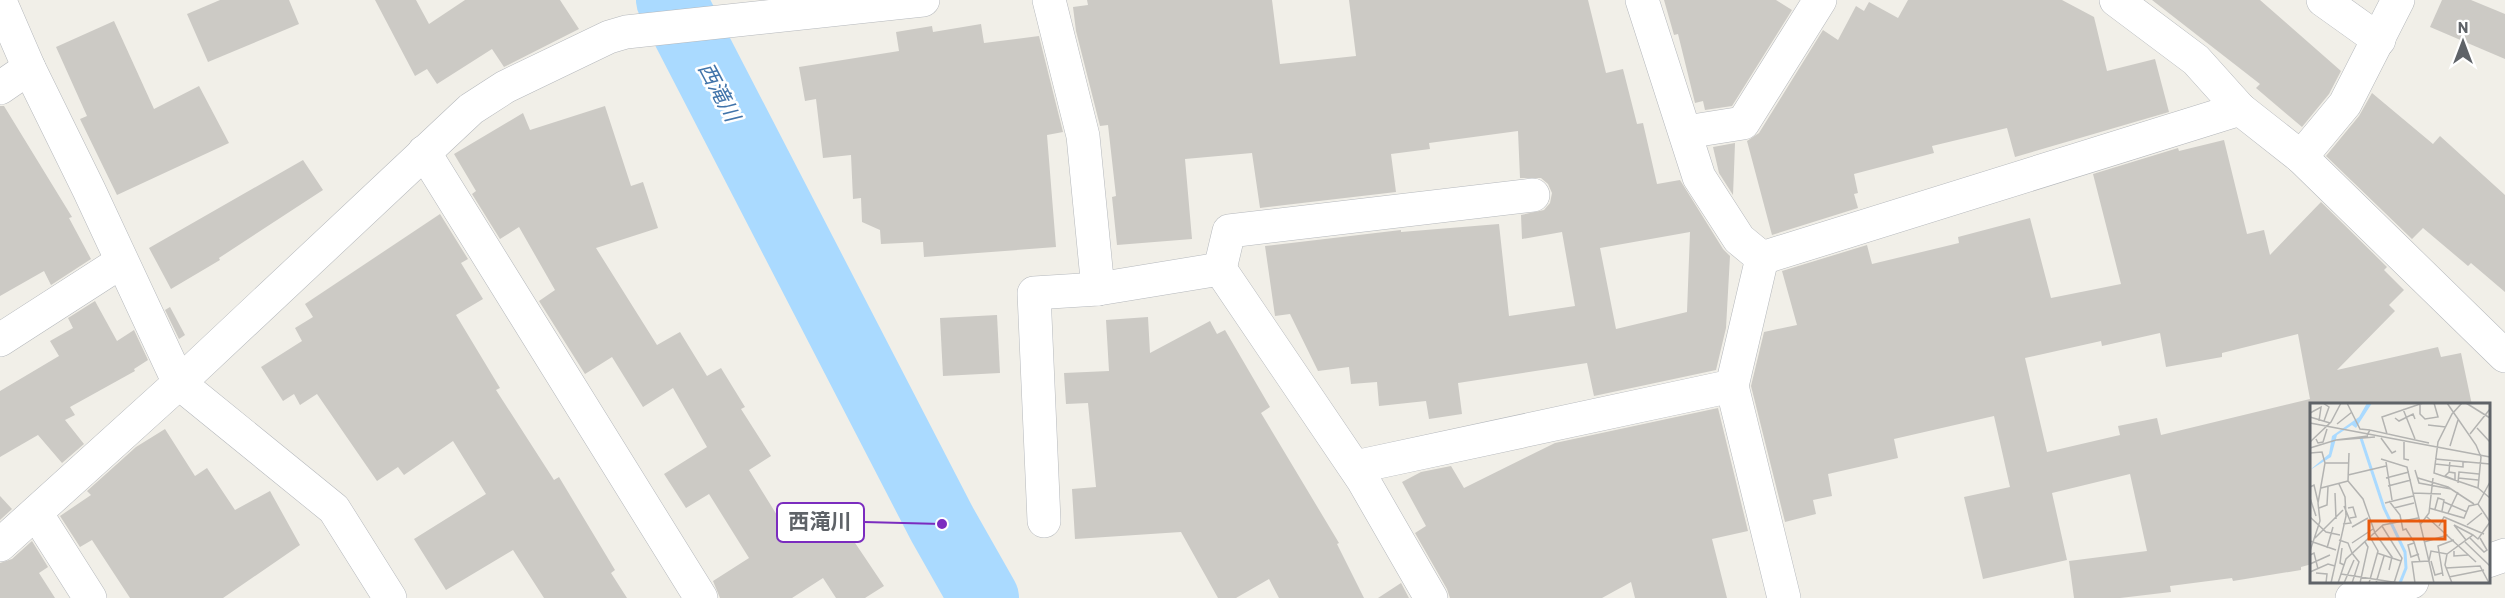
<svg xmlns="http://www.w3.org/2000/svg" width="2505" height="598" font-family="Barlow,'Noto Sans JP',sans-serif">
  <rect width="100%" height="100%" fill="#f1efe8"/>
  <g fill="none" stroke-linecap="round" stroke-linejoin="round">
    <polyline stroke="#aadaff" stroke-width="70" points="671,0 942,524 984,598"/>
  </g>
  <g fill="#cccac5" fill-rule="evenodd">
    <polygon points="220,0 289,0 299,24 208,62 187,14"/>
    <polygon points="375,0 416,0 429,24 465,0 560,0 579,29 504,67 492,49 437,84 427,69 415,76"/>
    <path d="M1087,0H1272L1280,64L1356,56L1349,0H1588L1606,73L1623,69L1637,124L1643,123L1657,184L1680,180L1723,249L1730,256L1726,328L1716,370L1594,396L1587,363L1458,383L1462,414L1429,419L1426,401L1379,406L1377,382L1351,384L1349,367L1318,371L1290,314L1275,316L1265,246L1401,230V232L1499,224L1509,316L1575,306L1562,232L1522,239L1521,215L1544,210L1550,203L1552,193L1548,184L1541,178H1520L1518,131L1429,143L1430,149L1391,154L1396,192L1260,208L1252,153L1185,159L1192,239L1117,245L1112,197L1116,196L1108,125L1100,126L1076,31L1073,7L1088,5ZM1690,232L1687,312L1616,329L1600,248Z"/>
    <polygon points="1664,0 1776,0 1792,10 1732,106 1705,110 1703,101 1695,103 1678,34 1674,35"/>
    <polygon points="1908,0 2062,0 2094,17 2107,71 2155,59 2169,112 2015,157 2007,128 1932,146 1934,153 1854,174 1858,193 1854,194 1858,208 1772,235 1747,141 1759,133 1823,30 1838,40 1856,6 1864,11 1869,2 1898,18"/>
    <polygon points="2152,0 2260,0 2341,71 2329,94 2302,127 2256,88 2260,84"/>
    <polygon points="2442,0 2471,0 2505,14 2505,59 2430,27"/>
    <polygon points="114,21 154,109 199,86 229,143 117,195 80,119 87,116 56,47"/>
    <polygon points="981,24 984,43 1039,36 1063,132 1047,135 1056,247 924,257 923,242 881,244 880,230 862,222 861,198 853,199 851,155 823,158 816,99 805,101 799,67 899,51 896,32 932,26 933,32"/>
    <polygon points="2372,93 2433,144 2440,136 2505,195 2505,292 2471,263 2468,266 2423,228 2412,239 2326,156 2359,116"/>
    <polygon points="0,106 4,106 72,217 69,218 91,259 51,285 44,271 0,296"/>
    <polygon points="605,106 631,186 643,182 658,228 596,248 657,345 680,332 707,376 721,368 745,407 741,409 771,456 749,470 793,541 835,513 884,586 865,598 836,598 823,578 792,598 720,598 713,581 749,558 709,494 686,508 664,474 707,447 673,388 643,407 612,357 585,374 539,301 555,290 519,227 500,239 472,194 476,191 454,154 523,113 530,130"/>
    <path d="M2224,140L2247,234L2264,230L2270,255L2321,202L2387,267L2384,270L2404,290L2389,305L2395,311L2337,370L2438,347L2441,357L2461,353L2472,405H2312V564L2301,567V570L2233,581L2232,578L2170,586L2171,592L2120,598H2074L2069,561L2147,551L2130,474L2052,493L2067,560L1983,579L1964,497L2010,487L1994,416L1894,439L1898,458L1828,474L1832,496L1813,500L1816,514L1785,522L1751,386L1764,332L1797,325L1782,271L1867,245L1872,264L1959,243L1958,237L2030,218L2051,298L2121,284L2093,174L2178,148L2179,151ZM2160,333L2166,367L2222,357V353L2298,334L2310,399L2161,435L2157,418L2118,426L2120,435L2047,452L2025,358L2101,341L2102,346Z"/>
    <polygon points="1735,143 1734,170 1733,195 1719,173 1713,147"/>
    <polygon points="303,160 323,190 219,258 220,260 171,289 149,248"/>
    <polygon points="440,214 468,259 461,263 483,299 456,315 500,388 496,390 554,480 559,477 615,570 611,573 627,598 544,598 513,550 446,590 414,539 486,494 453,441 404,475 398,467 377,481 317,394 300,405 294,394 283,401 261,367 302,341 295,328 313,317 305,304"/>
    <polygon points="95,301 117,341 134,330 148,360 134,369 135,371 70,407 75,415 65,420 84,444 62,463 38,435 0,457 0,391 59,356 50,341 73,328 68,318"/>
    <polygon points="170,307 185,335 179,339 165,310"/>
    <polygon points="997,315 1000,373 943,376 940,318"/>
    <polygon points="1148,317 1150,353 1210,321 1217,334 1225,330 1270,407 1261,413 1339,543 1337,544 1364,598 1279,598 1269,579 1236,598 1218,598 1181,532 1075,539 1072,489 1096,487 1088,403 1066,404 1064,373 1109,371 1106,320"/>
    <polygon points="1718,408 1748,531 1712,539 1727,598 1635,598 1631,582 1602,598 1450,598 1447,589 1415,533 1426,526 1402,482 1421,472 1451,466 1464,488 1555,443"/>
    <polygon points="165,429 195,476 207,468 235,510 270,491 300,545 223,598 130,598 92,540 80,547 60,516 91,495 87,491 136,447"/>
    <polygon points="0,496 12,509 0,520"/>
    <polygon points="32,541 48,567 39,573 55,598 0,598 0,563 12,559"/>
    <polygon points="1401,583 1409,598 1378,598"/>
  </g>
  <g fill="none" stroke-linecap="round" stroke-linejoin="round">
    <g stroke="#b5b8bc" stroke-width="34">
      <g id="minor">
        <polyline points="1049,0 1083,136 1098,289 1220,269 1363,480 1431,598"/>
        <polyline points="1642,0 1699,177 1739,239 1762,258"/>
        <polyline points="2116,0 2196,60 2240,109 2301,157 2505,356"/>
        <polyline points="2323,0 2379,40"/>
        <polyline points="0,1 29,68 89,190 179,383 334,509 390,598"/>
        <polyline points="0,88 29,68"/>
        <polyline points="1686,132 1743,123 1820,0"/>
        <polyline points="424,152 701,598"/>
        <polyline points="2301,157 2345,104 2398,0"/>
        <polyline points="1762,258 2240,109"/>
        <polyline points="1762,258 1732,386 1784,598"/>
        <polyline points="1220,269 1229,231 1533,195"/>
        <polyline points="0,340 121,262"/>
        <polyline points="1355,467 1732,386"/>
        <polyline points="36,513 90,598"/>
        <polyline points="1044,521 1034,293 1098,289"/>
        <polyline points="0,545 179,383 471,109 505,87 609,37 626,32 923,0"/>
        <polyline points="2488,561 2505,555"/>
        <polyline points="2352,598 2412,582"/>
      </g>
    </g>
    <use href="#minor" stroke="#fff" stroke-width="33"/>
  </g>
  <g text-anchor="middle" stroke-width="5" stroke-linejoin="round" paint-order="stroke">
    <g font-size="21" font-style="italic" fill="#4174aa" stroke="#fff">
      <text transform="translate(719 92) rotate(62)" y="7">西滝川</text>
    </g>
  </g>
  <g transform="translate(2310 403)">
    <rect width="180" height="180" fill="#f1efe8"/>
    <path d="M57,0H62L46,25L42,22L27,32L21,54L0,67L19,51L22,33L49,14Z" fill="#aadaff"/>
    <path fill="none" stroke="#aadaff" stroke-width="3" d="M51,35L74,105L95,149L96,165L90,180"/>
    <path fill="none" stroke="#b3b3b1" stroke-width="1.5" d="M13,0L19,4L14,18M37,0L50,26L60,27M137,0L166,42L171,54L168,85L180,95M152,0L142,11L128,39L124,70L168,85M156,0L180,15M110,1V11L115,16L128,14L124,0M93,6L105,36M0,10L11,4L9,18M0,14L20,20M85,15L89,18L103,11L105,16M0,20L180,54M27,21L42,9M118,22L136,24M167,25L180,39M77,31L72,14L113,0M160,31L180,6M57,32L60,27L119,40M71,35L82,50L86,48M6,36L8,40L13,39L17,26M27,37L65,34M0,39L21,19L31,0M94,39V56L99,57M140,43L148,17M0,45L26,37L58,33M0,50L12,49L15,60L8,100L10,118L0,148M39,50L38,78L53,96L65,130L82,154L79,167M71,56L97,64L124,180M125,56L180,61M76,59L82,97M15,60H39M125,61L153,64V58M105,67L109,80L141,86M139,69L135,73L145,77V70L139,69L140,57M38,72L76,63M76,75L99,69M108,75L138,84L164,101M148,75L168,77M148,80L149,69L169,71M78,83L101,77M0,84L4,82L8,99M11,85L38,78M25,90L26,116M103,90L131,91M0,95L6,113M79,98L90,112L93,127L96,126L104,139L110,159M134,99L157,109M75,100L103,93M168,101L180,79M9,105L17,102L18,84M38,105L43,104L46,114L40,115M84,105L104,100M119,105L154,115L159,103L168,101L180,119M125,106L128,95L134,97L132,108M138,110L148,89M0,114L16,129L30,132M117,114L166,159M33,121L41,120L34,103M110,122L119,110L123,75M157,122L172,110M72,123L92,155L84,180M129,123L134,114L174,131M42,124L58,115M5,135L33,107M160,135L174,149L177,147L170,135M29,137L38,140L42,150M156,137L144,122L163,132M0,138L26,147M114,139L138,132M155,139L180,163M42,140L63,126M104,140L98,142L101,154L109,151M17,145L23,124M32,145L30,160L34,162M144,148V153L158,152M42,150L49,159L42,180M67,150L91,158M137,151L135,162L142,180M0,152L4,150L8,166M119,158L121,148L137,151L163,132L168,136L180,119M121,158L125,172L132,170M0,161L20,152M136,165L170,163L179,180M0,169L18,161L25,163M6,170L17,171L16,180M31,171L89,180M133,173L128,143L144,137M139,174L174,167M21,180L36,113L35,94L29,81M28,180L36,156L73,122L108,115M34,180L44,157M50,180L58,144L55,139M59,180L68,148L60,134M66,180L74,153M105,180L102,159L119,158"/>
    <path fill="#e8590c" fill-opacity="0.15" stroke="#e8590c" stroke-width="3" d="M59,118H135V136H59Z"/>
    <rect width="180" height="180" fill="none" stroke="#5f6368" stroke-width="3"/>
  </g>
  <path fill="none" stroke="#7b2cbf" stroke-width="2" d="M942 524L864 522"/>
  <circle fill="#7b2cbf" stroke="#fff" stroke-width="2" cx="942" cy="524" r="6"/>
  <rect fill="#fff" stroke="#7b2cbf" stroke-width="2" x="777" y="503" width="87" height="39" rx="6"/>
  <g font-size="21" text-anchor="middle" font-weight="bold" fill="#5f6368">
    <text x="820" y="529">西滝川</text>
  </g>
  <g transform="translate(2463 42)" stroke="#ffffff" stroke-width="4.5" paint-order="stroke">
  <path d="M0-4.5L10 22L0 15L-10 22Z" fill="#5f6368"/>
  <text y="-9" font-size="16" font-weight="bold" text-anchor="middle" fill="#5f6368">N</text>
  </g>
</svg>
